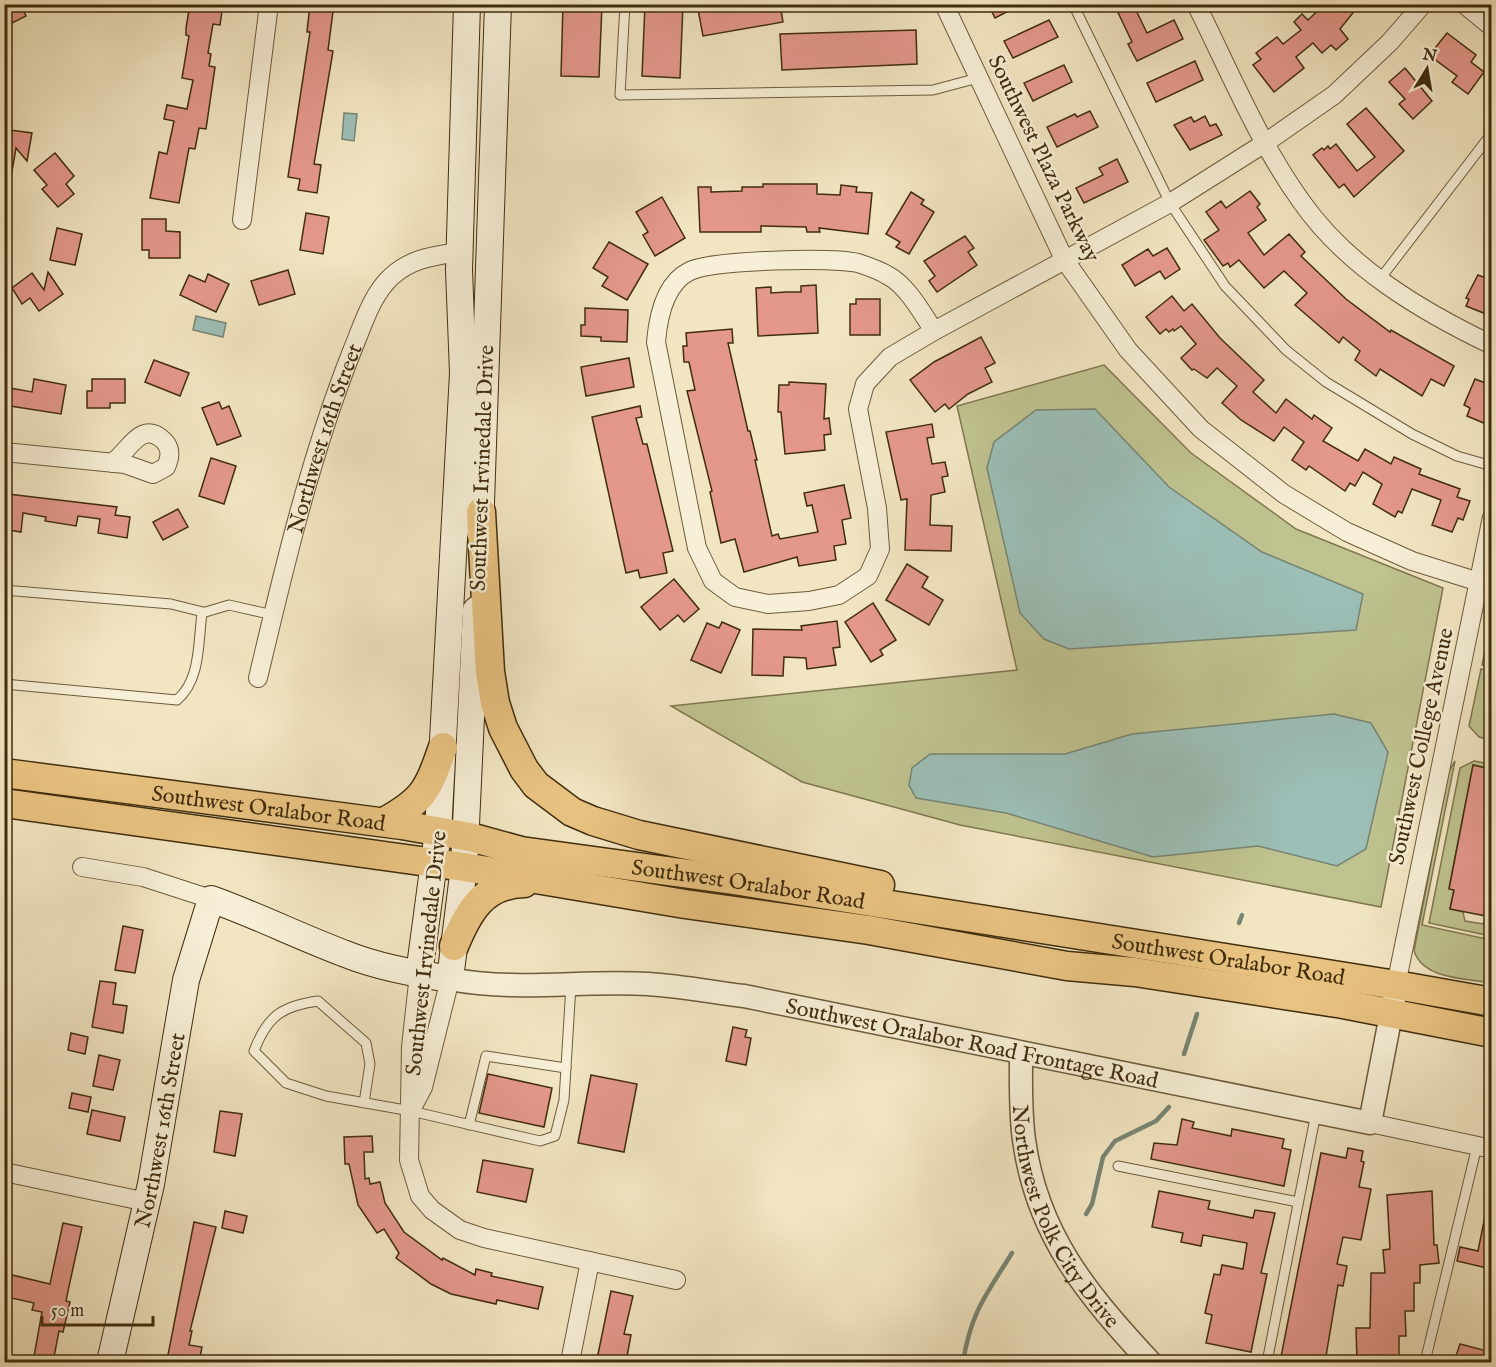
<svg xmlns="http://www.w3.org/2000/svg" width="1496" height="1367" font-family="'IM FELL English',serif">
  <rect width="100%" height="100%" fill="#f2e6c2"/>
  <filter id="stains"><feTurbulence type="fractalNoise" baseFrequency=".00333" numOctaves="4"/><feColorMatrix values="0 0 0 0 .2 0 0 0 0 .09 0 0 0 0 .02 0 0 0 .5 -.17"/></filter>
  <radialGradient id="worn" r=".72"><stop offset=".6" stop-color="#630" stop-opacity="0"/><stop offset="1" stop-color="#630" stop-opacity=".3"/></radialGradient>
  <g fill="#bfc390" stroke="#80784f" stroke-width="1.5">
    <polygon points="1104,365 1191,453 1296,529 1443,588 1381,907 960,825 802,782 671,706 1017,670 957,406"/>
    <polygon points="1491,622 1491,667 1482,665"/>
    <polygon points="1481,669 1491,671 1491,740 1479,737 1469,726"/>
    <path d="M1455,761L1422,925L1491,940V983C1466,978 1424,980 1414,951L1449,771Z"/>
    <polygon points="1474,761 1491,764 1491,769 1473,765 1449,888 1454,890 1450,909 1463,912 1465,921 1483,924 1486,916 1491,917 1491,936 1429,923 1460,768"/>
  </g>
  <g fill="#9cbfb7" stroke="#788573" stroke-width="1.5">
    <polygon points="344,113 357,114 354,141 342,139"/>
    <polygon points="196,316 226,323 223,337 193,330"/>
    <polygon points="1095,409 1169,487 1262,552 1363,594 1356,630 1069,649 1044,639 1020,613 987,468 994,442 1036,410"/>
    <polygon points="1334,714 1371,723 1388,752 1366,849 1337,866 1258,846 1153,857 1006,813 916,798 909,785 912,768 930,754 1065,754 1132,734"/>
  </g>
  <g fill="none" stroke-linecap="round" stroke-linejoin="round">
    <g stroke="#788573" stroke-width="4.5">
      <polyline points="1239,923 1242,915"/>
      <polyline points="1184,1054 1197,1014"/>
      <polyline points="1086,1214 1092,1204 1103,1157 1115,1141 1156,1121 1169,1107"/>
      <path d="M963,1362C971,1312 986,1295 1012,1253"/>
    </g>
  </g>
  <g fill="#e4988c" stroke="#412d0e" stroke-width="1.5">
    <polygon points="4,4 20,4 26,16 4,27"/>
    <polygon points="190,4 223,4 220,25 213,24 208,53 211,54 209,66 215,67 206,129 199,128 195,149 189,148 179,203 150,198 159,152 167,154 174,121 164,119 167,105 187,109 193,80 182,78 189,36 186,35 186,28"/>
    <polygon points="310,4 334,4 328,50 333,51 314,164 321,165 317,193 298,190 300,179 288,177 310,32 307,32"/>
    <polygon points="563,4 602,4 599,77 561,76"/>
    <polygon points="645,4 683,4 680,78 642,76"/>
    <polygon points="697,4 780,4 783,22 703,36"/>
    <polygon points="988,4 1022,4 995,18"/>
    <polygon points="1114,4 1133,4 1147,33 1174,20 1183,39 1137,61 1128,44 1132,42"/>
    <polygon points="1325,4 1360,4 1340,29 1348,39 1336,50 1331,45 1322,53 1313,43 1296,57 1304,68 1274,92 1253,65 1261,59 1256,53 1277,37 1283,44 1301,30 1294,22 1302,14 1308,20"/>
    <polygon points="1049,20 1058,37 1013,58 1004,41"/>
    <polygon points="916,30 917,64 782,70 780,34"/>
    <polygon points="1447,33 1476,55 1471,62 1484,72 1468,94 1452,82 1457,76 1433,58 1438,50 1435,48"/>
    <polygon points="1195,61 1203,80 1156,102 1147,83"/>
    <polygon points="1064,65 1072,82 1033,101 1024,83"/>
    <polygon points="1405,68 1432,101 1413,119 1399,104 1405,99 1389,82"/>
    <polygon points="1366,108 1404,151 1354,197 1344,184 1339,188 1313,155 1322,148 1324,150 1328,146 1330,149 1336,144 1357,171 1375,157 1347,124"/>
    <polygon points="1090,111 1098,127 1057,147 1047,127 1075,114 1077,117"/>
    <polygon points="1205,116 1210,126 1216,124 1222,135 1190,150 1174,125 1191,117 1194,122"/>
    <polygon points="10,130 32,133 27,161 16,148 11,177 4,177 4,136 9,136"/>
    <polygon points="55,153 74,176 66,184 74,194 58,207 42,189 47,185 34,170"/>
    <polygon points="1117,159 1128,182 1084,203 1076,188 1103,175 1099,168"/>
    <polygon points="763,184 817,184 817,194 840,195 841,185 857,187 856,192 872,193 868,234 819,228 820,232 807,232 806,227 761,226 761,232 700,232 698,187 711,187 711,192 742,191 742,187 763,187"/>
    <polygon points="1250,191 1260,204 1257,207 1266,220 1248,233 1264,255 1289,234 1305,252 1301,256 1346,299 1390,332 1391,330 1454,366 1444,386 1431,379 1422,396 1380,369 1376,376 1355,360 1360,351 1343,337 1339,343 1295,305 1307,293 1284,271 1264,288 1239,260 1230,267 1228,263 1223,266 1204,240 1219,230 1206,212 1221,201 1226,208"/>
    <polygon points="911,192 924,200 921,204 934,212 909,254 896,247 900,242 886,234"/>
    <polygon points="662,197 685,238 655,256 643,235 648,232 636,212"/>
    <polygon points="306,213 329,217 323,254 300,250"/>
    <polygon points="142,219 166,219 166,231 180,232 180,258 149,258 149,250 142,250"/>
    <polygon points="57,228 82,234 75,265 50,260"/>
    <polygon points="965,236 974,248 968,252 977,265 937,292 929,281 935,276 924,261"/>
    <polygon points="609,242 648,264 627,300 602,286 608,277 593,268"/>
    <polygon points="1167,248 1180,269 1165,279 1160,271 1135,286 1122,265 1148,249 1153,256"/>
    <polygon points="288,270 295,294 259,305 251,281"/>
    <polygon points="48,272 63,294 39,311 30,298 22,304 12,288 32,273 44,290"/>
    <polygon points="208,274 229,284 216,312 180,295 189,275 205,282"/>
    <polygon points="1478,275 1491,280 1491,310 1489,309 1486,314 1466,306 1469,299 1466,298"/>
    <polygon points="816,285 818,333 758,336 756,288 771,287 771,293 786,292 801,292 801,286"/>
    <polygon points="1172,296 1184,311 1192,304 1220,338 1264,380 1253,392 1276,413 1286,399 1312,419 1314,415 1332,428 1323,441 1358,461 1365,449 1391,464 1394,457 1421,469 1419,474 1460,489 1457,497 1470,501 1463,520 1458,518 1452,532 1432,525 1441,500 1412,489 1402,513 1398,511 1395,517 1373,504 1382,484 1363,472 1355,486 1350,483 1345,491 1309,466 1306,470 1292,460 1304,442 1284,427 1274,441 1241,420 1222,403 1237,386 1217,368 1207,378 1194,369 1192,370 1181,358 1196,344 1181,326 1174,331 1173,329 1169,332 1166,329 1160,334 1146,317"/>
    <polygon points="856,299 880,299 880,335 850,335 850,304 856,304"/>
    <polygon points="585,308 628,310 627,342 601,341 601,337 581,336 581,325 585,325"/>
    <polygon points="732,329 733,343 728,343 748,431 750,431 757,460 755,460 772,536 778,534 780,539 818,532 812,505 807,506 804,493 844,485 851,518 842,520 846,544 834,546 836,560 799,566 797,557 744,572 735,539 721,543 710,492 712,491 687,391 695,390 689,362 684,362 683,346 687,346 686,333"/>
    <polygon points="981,337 995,363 985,368 992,382 968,394 949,409 945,404 935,412 910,380 934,362"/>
    <polygon points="629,358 634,387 586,396 581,367"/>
    <polygon points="154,360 189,373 180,396 145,382"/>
    <polygon points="34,379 66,385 61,414 4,405 4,387 32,392"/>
    <polygon points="92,379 125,379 125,403 110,403 110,408 87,408 87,391 92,391"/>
    <polygon points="1475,379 1491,385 1491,426 1467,416 1470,408 1464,405"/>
    <polygon points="789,382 826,384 824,419 829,418 831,434 824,435 825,450 785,454 781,412 778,412 779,385 789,385"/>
    <polygon points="219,402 222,409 229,406 241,436 217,445 202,408"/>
    <polygon points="640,406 642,417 636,418 643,444 647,444 673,551 663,553 667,573 640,578 638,570 626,573 592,417"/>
    <polygon points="932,424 934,437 927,438 932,464 945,462 948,476 942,477 945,492 931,495 930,525 952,526 951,551 905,550 907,499 901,500 886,432"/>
    <polygon points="211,458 236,466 224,504 199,496"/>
    <polygon points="8,494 117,507 115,515 130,517 127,538 98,533 100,519 78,516 76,526 45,521 46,517 23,513 21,532 4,529 4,501 7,501"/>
    <polygon points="178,509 188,527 163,540 153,522"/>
    <polygon points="907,564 928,577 922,587 943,600 929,625 886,600"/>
    <polygon points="674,579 699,609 684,622 678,615 660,630 641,607"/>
    <polygon points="873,603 896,640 880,650 883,655 871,662 845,622"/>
    <polygon points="837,621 840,647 833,648 836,665 807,669 806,658 784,657 783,676 752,675 753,629 802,630 801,626"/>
    <polygon points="722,622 740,630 721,673 691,660 707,623 719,628"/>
    <polygon points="1473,765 1491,769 1491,917 1450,909 1454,890 1449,889"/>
    <polygon points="123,926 143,930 135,973 115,970"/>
    <polygon points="100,981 116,983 113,1004 127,1006 123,1033 92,1027"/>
    <polygon points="733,1027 747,1030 745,1037 751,1038 746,1065 726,1061"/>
    <polygon points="71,1033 88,1037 85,1054 68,1050"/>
    <polygon points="99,1055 120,1060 113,1090 93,1086"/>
    <polygon points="488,1074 552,1088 544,1127 479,1113"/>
    <polygon points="591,1075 637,1084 624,1152 578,1143"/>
    <polygon points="72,1093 91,1097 88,1112 69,1108"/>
    <polygon points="92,1110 125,1117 120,1141 87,1134"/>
    <polygon points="220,1111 242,1114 235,1156 214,1152"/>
    <polygon points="1182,1119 1194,1122 1192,1128 1231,1136 1232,1129 1284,1139 1282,1148 1291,1150 1284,1186 1151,1159 1154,1143 1177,1145"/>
    <polygon points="372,1136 373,1152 364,1152 365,1179 369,1178 370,1184 380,1182 385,1203 404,1232 442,1260 443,1258 475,1275 476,1269 492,1273 491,1276 543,1287 538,1309 497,1300 496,1304 451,1294 431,1284 396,1258 399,1253 384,1229 377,1233 358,1205 349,1164 345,1164 344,1137"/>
    <polygon points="1348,1148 1363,1151 1361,1161 1364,1162 1359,1187 1371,1189 1361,1240 1343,1237 1337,1264 1347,1266 1343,1286 1338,1285 1325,1362 1280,1362 1321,1153 1346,1158"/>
    <polygon points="483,1160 533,1169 526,1202 477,1192"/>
    <polygon points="1159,1191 1210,1201 1208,1209 1253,1218 1255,1210 1275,1213 1261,1273 1267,1274 1251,1352 1206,1343 1212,1315 1205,1313 1214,1274 1220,1275 1222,1265 1243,1269 1247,1243 1203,1235 1201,1246 1181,1242 1183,1233 1152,1227"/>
    <polygon points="1432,1191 1434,1245 1437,1245 1439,1263 1420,1265 1420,1283 1414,1283 1414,1311 1405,1311 1406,1336 1399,1336 1399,1362 1357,1362 1356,1328 1370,1328 1371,1273 1385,1273 1383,1250 1390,1249 1387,1195"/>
    <polygon points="225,1211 247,1216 243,1233 222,1228"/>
    <polygon points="1486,1211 1491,1211 1491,1269 1457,1261 1460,1247 1478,1251"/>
    <polygon points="194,1222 216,1227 190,1331 192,1331 189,1345 202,1347 199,1362 181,1362 167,1360"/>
    <polygon points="63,1223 82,1227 68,1291 66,1301 70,1302 63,1332 59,1331 53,1362 33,1362 42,1312 32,1310 34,1303 7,1297 12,1275 50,1284"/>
    <polygon points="611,1291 633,1296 624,1334 631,1335 626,1362 597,1359"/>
    <polygon points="1460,1344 1491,1352 1491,1362 1454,1362"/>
  </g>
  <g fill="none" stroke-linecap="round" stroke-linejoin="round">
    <g stroke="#6d5b3b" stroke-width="11">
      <g id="service">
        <polyline points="625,4 620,95 933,90 978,78"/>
        <polyline points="1073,4 1170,203 1225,286 1286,350 1326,382 1412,434 1457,456 1492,466"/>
        <polyline points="1380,279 1492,133"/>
        <polyline points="4,590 171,604 203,612"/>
        <path d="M4,684L177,700C201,680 198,642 202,613L229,605L273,615"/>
        <path d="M364,1103L370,1064L366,1043L318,1001C281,1006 267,1017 254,1051L286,1083L326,1096L411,1111L540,1141L555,1136L564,1100L571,985"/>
        <polyline points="469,1125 486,1056 566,1068"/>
        <polyline points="1118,1166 1298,1202"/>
        <polyline points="1267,1362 1316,1113"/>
        <polyline points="1425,1362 1477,1146"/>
      </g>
    </g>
    <g stroke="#6d5b3b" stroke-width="20">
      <g id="minor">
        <polyline points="944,4 1064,259 1128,350 1201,429 1284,494 1347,532 1412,561 1492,586"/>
        <path d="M1196,4C1229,70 1258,141 1301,201C1347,267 1421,311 1492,345"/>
        <polyline points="1464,4 1492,27"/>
        <polyline points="242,220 269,4"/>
        <path d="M934,331L890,357L865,384L858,409L877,508L880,549L868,576L839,595L809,601L768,604L735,597L713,581L697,548L656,342C658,318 665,283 690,271C714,260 832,257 858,263C867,266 879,270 887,275C907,285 922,313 934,331L1170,203L1265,143L1334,95L1390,42L1423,4"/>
        <path d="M4,452L125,464L153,474L166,467C170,458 172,449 164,441C141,418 128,453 112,463"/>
        <path id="s1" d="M258,678C284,568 310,457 352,351C363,325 371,295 392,276C412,258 434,256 459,252"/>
        <polyline points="82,867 143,877 211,899"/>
        <polyline points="419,974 411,1047 409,1160 420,1196 432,1210 460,1230 484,1238 676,1280"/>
        <polyline points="1396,985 1492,517"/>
        <polyline points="414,1104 423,1087 450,979"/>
        <polyline points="1370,1123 1492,1149"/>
        <polyline points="4,1172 147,1202"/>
        <polyline points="570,1362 590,1261"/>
      </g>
    </g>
    <g stroke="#6d5b3b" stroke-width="25">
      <g id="tertiary">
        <path id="s2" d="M450,979C517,992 580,980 648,984C680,986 712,992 744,996L1370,1123L1394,999"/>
        <path id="s3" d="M1021,1053C1021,1082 1020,1111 1024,1140C1037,1235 1087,1294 1150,1362"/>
      </g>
    </g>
    <g stroke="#412d0e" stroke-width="28">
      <g id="secondary">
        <polyline points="480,532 498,4"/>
        <polyline points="419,974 438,832 463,373 459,270 467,4"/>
        <path id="s4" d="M110,1362L151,1184L186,980L211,899C256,915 298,936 343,953C377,967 413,973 450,979L464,867L476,610"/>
      </g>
    </g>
    <g stroke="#412d0e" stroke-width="31">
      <g id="primary">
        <polyline points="481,512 490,672 495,703 503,728 524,769 536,785 572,812 593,821 639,835 880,885"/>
        <path id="s5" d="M4,773L402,825L470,837L521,851L733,880L1396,985L1492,1002"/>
        <polyline points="4,803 464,867 685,904 869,930 1067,966 1135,972 1343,1004 1492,1033"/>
        <path d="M384,822C424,800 428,790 443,747"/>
        <path d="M454,946C468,912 483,884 524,883"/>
      </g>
    </g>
    <use href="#service" stroke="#f7efd7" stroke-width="9"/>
    <use href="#minor" stroke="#f7efd7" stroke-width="18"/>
    <use href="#tertiary" stroke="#f7efd7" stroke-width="22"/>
    <use href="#secondary" stroke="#f7efd7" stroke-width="26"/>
    <use href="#primary" stroke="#e9c381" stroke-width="28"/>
  </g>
  <g text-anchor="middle" stroke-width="5" stroke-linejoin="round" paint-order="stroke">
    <g font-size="22" fill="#412d0e" stroke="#f7efd7">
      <text transform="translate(1045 158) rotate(64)" y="8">Southwest Plaza Parkway</text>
      <text dy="8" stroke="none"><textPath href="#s1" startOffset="249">Northwest 16th Street</textPath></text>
      <text transform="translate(481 468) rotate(-88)" y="8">Southwest Irvinedale Drive</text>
      <text transform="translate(1420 746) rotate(-78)" y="8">Southwest College Avenue</text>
      <text dy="8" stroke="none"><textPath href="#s5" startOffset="267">Southwest Oralabor Road</textPath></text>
      <text dy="8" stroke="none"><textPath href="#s5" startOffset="753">Southwest Oralabor Road</textPath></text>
      <text transform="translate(425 953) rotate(-84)" y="8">Southwest Irvinedale Drive</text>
      <text dy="8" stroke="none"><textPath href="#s5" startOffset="1239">Southwest Oralabor Road</textPath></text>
      <text dy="8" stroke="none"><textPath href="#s2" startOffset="528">Southwest Oralabor Road Frontage Road</textPath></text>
      <text dy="8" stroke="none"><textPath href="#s4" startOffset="237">Northwest 16th Street</textPath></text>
      <text dy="8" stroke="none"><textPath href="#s3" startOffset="174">Northwest Polk City Drive</textPath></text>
    </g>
  </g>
  <rect width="1496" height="1367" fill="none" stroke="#f2e6c2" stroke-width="24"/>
  <rect x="6" y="6" width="1484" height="1355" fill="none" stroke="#412d0e" stroke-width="3"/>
  <rect x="12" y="12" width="1472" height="1343" fill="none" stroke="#412d0e" stroke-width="1.5"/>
  <g transform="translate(1427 69) rotate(11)" stroke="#f7efd7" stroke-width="4.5" paint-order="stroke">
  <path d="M0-4.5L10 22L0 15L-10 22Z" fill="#412d0e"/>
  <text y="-9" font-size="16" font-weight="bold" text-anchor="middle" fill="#412d0e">N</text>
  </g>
  <path d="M42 1316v9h111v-9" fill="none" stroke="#412d0e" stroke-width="3"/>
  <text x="51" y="1316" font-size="18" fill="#412d0e" stroke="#f7efd7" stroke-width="4.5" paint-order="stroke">50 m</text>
  <rect width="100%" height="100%" filter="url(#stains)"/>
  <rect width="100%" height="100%" fill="url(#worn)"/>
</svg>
